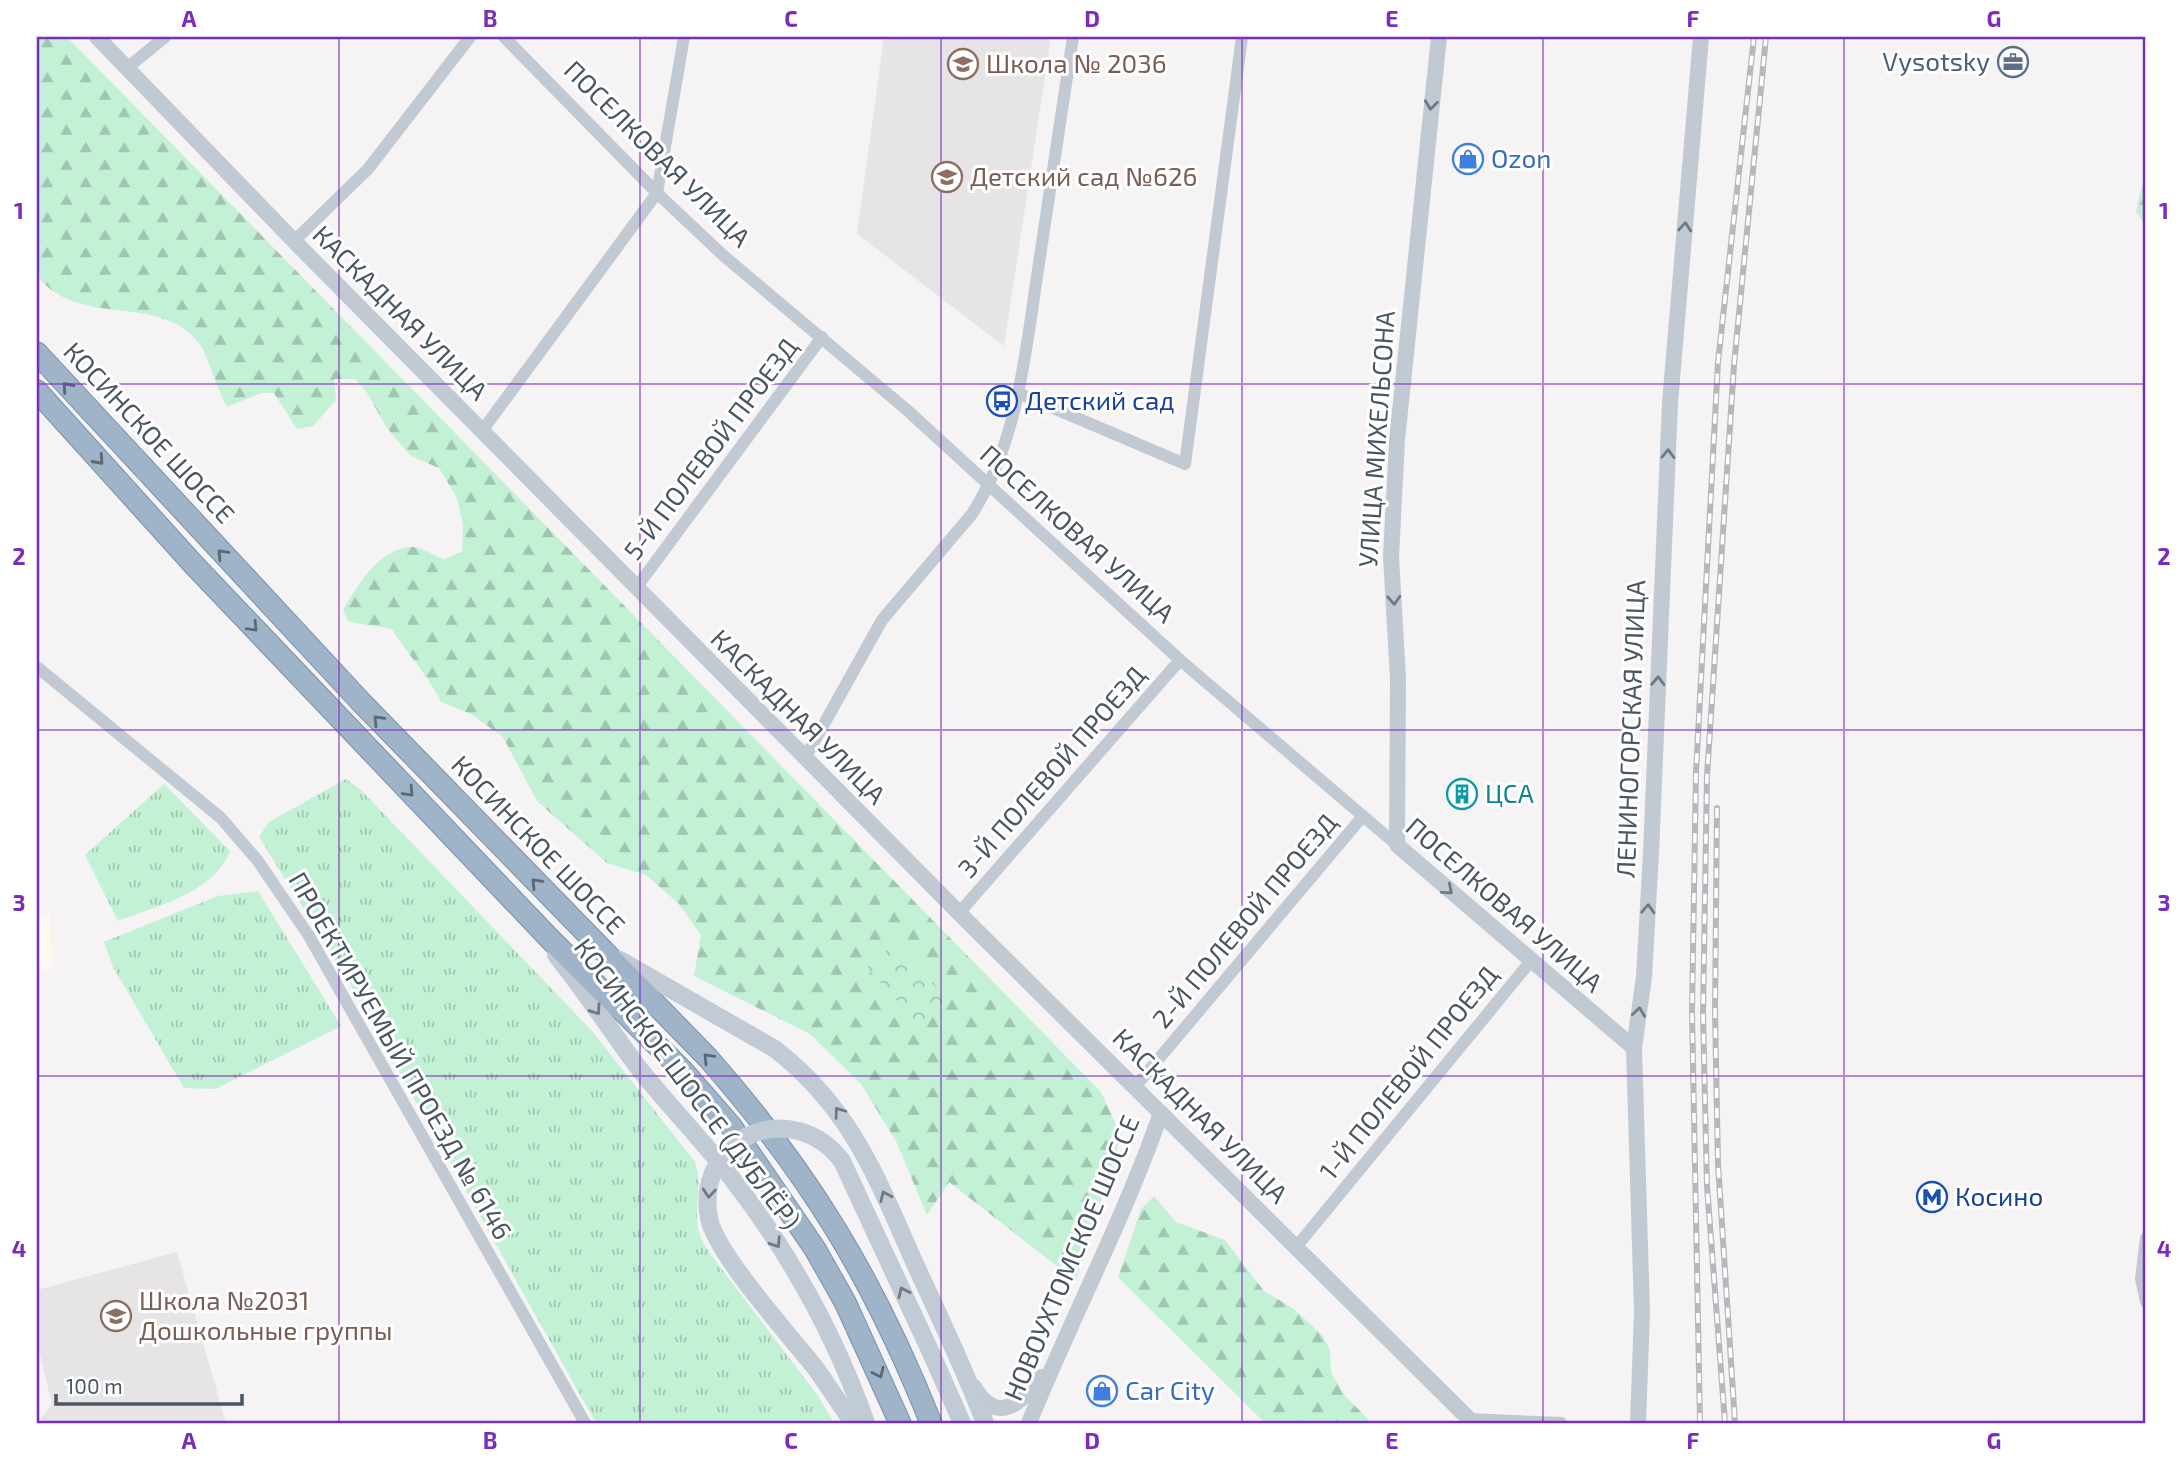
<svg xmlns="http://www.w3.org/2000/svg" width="2183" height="1460" font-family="'Exo 2',sans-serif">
  <defs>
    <pattern id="grass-tufts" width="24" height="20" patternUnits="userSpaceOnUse" patternTransform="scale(1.75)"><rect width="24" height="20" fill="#c3f1d5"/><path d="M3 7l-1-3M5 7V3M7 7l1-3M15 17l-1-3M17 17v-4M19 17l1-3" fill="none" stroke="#a0c6b0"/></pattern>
    <pattern id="forest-firs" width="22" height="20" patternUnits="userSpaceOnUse" patternTransform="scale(1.75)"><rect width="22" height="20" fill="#c3f1d5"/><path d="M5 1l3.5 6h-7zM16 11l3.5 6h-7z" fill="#a0c6b0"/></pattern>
    <pattern id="park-crowns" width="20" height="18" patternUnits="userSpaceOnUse" patternTransform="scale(1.75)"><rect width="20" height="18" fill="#c3f1d5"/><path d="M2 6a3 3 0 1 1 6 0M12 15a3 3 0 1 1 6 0" fill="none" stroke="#a0c6b0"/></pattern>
  </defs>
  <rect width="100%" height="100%" fill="#f5f3f3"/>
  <polygon fill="#fdf9ef" points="50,913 52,969 37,972 37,917"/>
  <g fill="#e6e4e5">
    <polygon points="884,37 1051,37 1004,346 857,234"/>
    <polygon points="177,1252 226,1423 37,1423 52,1404 37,1343 37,1290"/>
  </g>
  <g fill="url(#grass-tufts)">
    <path d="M346,779L361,790L592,1031L695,1162C703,1185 694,1205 698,1229C700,1238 706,1247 711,1255L818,1396L834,1423H596L346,977L259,837L269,822Z"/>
    <path d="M164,784L230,851C214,893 156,906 118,921L85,855Z"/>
    <polygon points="258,891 341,1026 215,1089 184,1088 113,967 104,942 218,896"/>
  </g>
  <g fill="url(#forest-firs)">
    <path d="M37,37H67L1101,1092L1121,1136L1076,1281L949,1182L927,1215L896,1141L861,1084L810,1034L694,976L701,935L679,904L646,875L607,863L537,801L503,737L471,714L441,702C428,675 408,655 392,629L349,622L343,610C358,585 380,546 414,547C423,548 435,556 444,559L462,552L463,525L457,498L439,468L411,456L387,428L366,391L355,379H334L336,400L313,426L297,429L274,393H261L227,407C218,391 208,356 199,343C159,291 77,330 37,275Z"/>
    <polygon points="2146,180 2146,221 2143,221 2136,212 2142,185"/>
    <polygon points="1154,1196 1176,1222 1225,1240 1264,1291 1294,1309 1322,1335 1330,1350 1331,1372 1344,1395 1372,1423 1265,1423 1118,1277 1141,1209"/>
  </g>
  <polygon fill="url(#park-crowns)" points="895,943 948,1001 920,1026 867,968"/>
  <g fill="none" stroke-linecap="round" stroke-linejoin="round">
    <g stroke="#7690ad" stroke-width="23">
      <g id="trunk">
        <path d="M37,353L361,702L708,1058C810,1174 874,1280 931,1423"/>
        <polyline points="37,391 194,565 550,939 684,1072 731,1126 815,1249 845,1302 900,1423"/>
      </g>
    </g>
    <g stroke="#c1cad2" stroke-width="12">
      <polyline points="504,37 657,193 725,257 907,410 1180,660 1397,845"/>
      <polyline points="127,68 165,37"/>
      <polyline points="294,241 368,169 470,37"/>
      <polyline points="1018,393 1185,464 1242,37"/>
      <polyline points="482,431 657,193 684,37"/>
      <polyline points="636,588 822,337"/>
      <polyline points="37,667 221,818 258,861 309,936 585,1423"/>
      <path d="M805,758L882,620L972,514C1019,441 1026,347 1039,263C1050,188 1062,112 1073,37"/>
      <polyline points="959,913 1180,660"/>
      <polyline points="1135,1087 1363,816"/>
      <polyline points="2146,1238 2141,1279 2146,1302"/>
      <polyline points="1297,1246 1530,962"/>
      <polyline points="1468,1419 1561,1423"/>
    </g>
    <g stroke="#c1cad2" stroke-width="16">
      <polyline points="97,37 294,241 968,922 1473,1423"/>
      <polyline points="1439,37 1397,440 1391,557 1398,678 1397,845 1634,1048"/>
      <path d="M974,1387C998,1427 1021,1402 1042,1377"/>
      <path d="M1029,1423C1071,1319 1124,1219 1161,1113"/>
      <polyline points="1638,1423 1642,1312 1634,1048 1644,977 1651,853 1670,403 1701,37"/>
    </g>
    <g stroke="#c1cbd6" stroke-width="18">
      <path d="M556,955C586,992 612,1033 641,1071C671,1108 705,1143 734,1181C789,1253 836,1337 866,1423"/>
      <path d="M620,960L775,1049C853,1110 877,1179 916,1266C940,1318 965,1370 985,1423"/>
      <polyline points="932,1355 962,1423"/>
      <polyline points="817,1370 853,1423"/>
    </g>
    <use href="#trunk" stroke="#9fb4c9" stroke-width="21"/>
    <g stroke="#b5b8bd" stroke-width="6">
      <g id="rail">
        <polyline points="1717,808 1715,1012 1718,1164 1735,1423"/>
        <polyline points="1700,1423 1692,1012 1696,772 1718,362 1754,37"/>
        <polyline points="1725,1423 1707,1186 1703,1013 1707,776 1734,365 1766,37"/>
      </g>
    </g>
    <use href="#rail" stroke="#fff" stroke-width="3.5" stroke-dasharray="10" stroke-linecap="butt"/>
    <path stroke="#c1cbd6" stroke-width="18" d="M817,1370C792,1338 715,1253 709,1218C694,1136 793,1096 842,1161L932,1355"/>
  </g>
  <defs><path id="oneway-chevron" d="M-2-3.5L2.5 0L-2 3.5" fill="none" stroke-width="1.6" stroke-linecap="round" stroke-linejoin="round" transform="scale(1.75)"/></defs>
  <g stroke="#6e7983">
    <use href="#oneway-chevron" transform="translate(1431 105) rotate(97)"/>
    <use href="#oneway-chevron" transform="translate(1685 227) rotate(-85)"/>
    <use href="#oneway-chevron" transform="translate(1668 454) rotate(-88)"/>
    <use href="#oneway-chevron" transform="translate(1394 600) rotate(87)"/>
    <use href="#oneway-chevron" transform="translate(1658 681) rotate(-88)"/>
    <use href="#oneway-chevron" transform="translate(1448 890) rotate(41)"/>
    <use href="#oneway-chevron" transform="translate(1648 909) rotate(-87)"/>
    <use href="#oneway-chevron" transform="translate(1639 1012) rotate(-82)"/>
  </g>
  <g stroke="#5b6976">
    <use href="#oneway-chevron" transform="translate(67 387) rotate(-132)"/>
    <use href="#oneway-chevron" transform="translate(99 460) rotate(48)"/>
    <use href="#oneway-chevron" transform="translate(222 554) rotate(-133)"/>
    <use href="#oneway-chevron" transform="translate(253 627) rotate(47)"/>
    <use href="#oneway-chevron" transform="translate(378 720) rotate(-134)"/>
    <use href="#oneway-chevron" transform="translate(409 792) rotate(47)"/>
    <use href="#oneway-chevron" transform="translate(536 883) rotate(-134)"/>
    <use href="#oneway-chevron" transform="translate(708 1058) rotate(-134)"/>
    <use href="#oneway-chevron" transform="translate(879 1373) rotate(65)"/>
  </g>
  <g stroke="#6e7984">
    <use href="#oneway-chevron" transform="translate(596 1010) rotate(55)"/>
    <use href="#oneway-chevron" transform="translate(839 1112) rotate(-126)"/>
    <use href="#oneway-chevron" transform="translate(709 1193) rotate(95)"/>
    <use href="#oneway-chevron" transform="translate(885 1196) rotate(-114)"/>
    <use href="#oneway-chevron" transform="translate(776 1243) rotate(57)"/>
    <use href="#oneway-chevron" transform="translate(903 1292) rotate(-115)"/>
  </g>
  <path fill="none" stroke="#7b2cbf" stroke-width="2" stroke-opacity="0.55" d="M339,37V1423M640,37V1423M941,37V1423M1242,37V1423M1543,37V1423M1844,37V1423M37,384H2146M37,730H2146M37,1076H2146"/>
  <defs>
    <g id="office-ring" transform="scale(1.575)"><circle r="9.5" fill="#fff" stroke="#5c6f8a" stroke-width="1.5"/><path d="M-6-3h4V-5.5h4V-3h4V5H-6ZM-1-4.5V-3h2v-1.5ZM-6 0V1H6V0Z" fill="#5c6f8a"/></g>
    <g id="school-ring" transform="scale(1.575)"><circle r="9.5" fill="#fff" stroke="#8d6e63" stroke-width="1.5"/><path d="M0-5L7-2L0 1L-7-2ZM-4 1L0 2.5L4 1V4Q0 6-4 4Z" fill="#8d6e63"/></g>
    <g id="shop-ring" transform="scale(1.575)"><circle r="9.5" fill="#fff" stroke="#3f7fe0" stroke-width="1.5"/><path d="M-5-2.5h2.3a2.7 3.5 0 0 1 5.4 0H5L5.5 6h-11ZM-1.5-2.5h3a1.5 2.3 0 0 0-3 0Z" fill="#3f7fe0"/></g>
    <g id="bus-ring" transform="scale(1.575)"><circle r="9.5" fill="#fff" stroke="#1a4fb4" stroke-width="1.5"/><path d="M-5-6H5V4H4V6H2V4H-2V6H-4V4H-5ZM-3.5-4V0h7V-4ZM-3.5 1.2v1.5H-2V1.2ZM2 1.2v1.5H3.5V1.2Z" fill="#1a4fb4"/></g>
    <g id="building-ring" transform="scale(1.575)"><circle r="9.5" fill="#fff" stroke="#0f9aa8" stroke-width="1.5"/><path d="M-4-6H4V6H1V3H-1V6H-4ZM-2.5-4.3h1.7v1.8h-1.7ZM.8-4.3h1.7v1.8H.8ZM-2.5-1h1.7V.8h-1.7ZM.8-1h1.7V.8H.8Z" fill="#0f9aa8"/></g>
    <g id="metro-ring" transform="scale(1.575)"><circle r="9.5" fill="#fff" stroke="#1a4fb4" stroke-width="1.5"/><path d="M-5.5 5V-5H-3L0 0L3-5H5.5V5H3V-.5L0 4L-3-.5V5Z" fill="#1a4fb4"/></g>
  </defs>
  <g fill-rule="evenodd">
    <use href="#office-ring" x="2013" y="62"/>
    <use href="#school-ring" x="963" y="64"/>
    <use href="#shop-ring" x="1468" y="159"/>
    <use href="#school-ring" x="947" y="177"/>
    <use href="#bus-ring" x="1002" y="401"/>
    <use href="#building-ring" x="1462" y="794"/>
    <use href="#metro-ring" x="1932" y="1197"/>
    <use href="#school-ring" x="116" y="1316"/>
    <use href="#shop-ring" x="1102" y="1391"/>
  </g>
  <g text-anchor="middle" stroke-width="6" stroke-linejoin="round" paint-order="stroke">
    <g font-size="26" fill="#4e5e75" stroke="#fff" text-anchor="end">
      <text x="1990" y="71">Vysotsky</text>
    </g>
    <g font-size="26" fill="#785e54" stroke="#fff" text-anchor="start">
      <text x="986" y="73">Школа № 2036</text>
      <text x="970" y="186">Детский сад №626</text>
      <text x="139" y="1310">Школа №2031<tspan x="139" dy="30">Дошкольные группы</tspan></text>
    </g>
    <g font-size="26" fill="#4a5661" stroke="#fff">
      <text transform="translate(657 154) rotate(45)" y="9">ПОСЕЛКОВАЯ УЛИЦА</text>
      <text transform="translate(400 313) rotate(45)" y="9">КАСКАДНАЯ УЛИЦА</text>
      <text transform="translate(149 433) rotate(47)" y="9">КОСИНСКОЕ ШОССЕ</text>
      <text transform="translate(1377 439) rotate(-86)" y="9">УЛИЦА МИХЕЛЬСОНА</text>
      <text transform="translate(711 449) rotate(-53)" y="9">5-Й ПОЛЕВОЙ ПРОЕЗД</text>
      <text transform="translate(1077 534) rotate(42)" y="9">ПОСЕЛКОВАЯ УЛИЦА</text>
      <text transform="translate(798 717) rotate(45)" y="9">КАСКАДНАЯ УЛИЦА</text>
      <text transform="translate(1631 729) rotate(-88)" y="9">ЛЕНИНОГОРСКАЯ УЛИЦА</text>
      <text transform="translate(1052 772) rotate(-49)" y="9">3-Й ПОЛЕВОЙ ПРОЕЗД</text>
      <text transform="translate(538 845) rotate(46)" y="9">КОСИНСКОЕ ШОССЕ</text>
      <text transform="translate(1504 905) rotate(41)" y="9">ПОСЕЛКОВАЯ УЛИЦА</text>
      <text transform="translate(1245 921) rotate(-50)" y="9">2-Й ПОЛЕВОЙ ПРОЕЗД</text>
      <text transform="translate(400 1056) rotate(60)" y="9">ПРОЕКТИРУЕМЫЙ ПРОЕЗД № 6146</text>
      <text transform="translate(1409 1073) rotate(-51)" y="9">1-Й ПОЛЕВОЙ ПРОЕЗД</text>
      <text transform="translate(687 1084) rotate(53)" y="9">КОСИНСКОЕ ШОССЕ (ДУБЛЁР)</text>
      <text transform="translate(1200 1116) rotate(45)" y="9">КАСКАДНАЯ УЛИЦА</text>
      <text transform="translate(1072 1258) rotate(-67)" y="9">НОВОУХТОМСКОЕ ШОССЕ</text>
    </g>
    <g font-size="26" fill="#366cbe" stroke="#fff" text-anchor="start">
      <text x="1491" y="168">Ozon</text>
      <text x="1125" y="1400">Car City</text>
    </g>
    <g font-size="26" fill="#164399" stroke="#fff" text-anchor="start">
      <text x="1025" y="410">Детский сад</text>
      <text x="1955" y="1206">Косино</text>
    </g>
    <g font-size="26" fill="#0d838f" stroke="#fff" text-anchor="start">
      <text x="1485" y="803">ЦСА</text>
    </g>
  </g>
  <rect width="2183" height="1460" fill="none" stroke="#ffffff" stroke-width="77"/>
  <path d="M56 1394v10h186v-10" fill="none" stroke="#4a5661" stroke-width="3.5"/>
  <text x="66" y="1394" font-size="21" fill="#4a5661" stroke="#ffffff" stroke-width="5" paint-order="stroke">100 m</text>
  <rect x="38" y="38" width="2106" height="1384" fill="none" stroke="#7b2cbf" stroke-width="2.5"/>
  <g font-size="23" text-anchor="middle" font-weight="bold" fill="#7b2cbf">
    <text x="189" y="27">A</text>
    <text x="490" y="27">B</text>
    <text x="791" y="27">C</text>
    <text x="1092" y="27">D</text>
    <text x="1392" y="27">E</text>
    <text x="1693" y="27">F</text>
    <text x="1994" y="27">G</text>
    <text x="19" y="219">1</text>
    <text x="2164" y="219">1</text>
    <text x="19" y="565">2</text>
    <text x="2164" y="565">2</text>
    <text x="19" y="911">3</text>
    <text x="2164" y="911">3</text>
    <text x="19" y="1257">4</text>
    <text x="2164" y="1257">4</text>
    <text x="189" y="1449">A</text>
    <text x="490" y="1449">B</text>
    <text x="791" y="1449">C</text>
    <text x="1092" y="1449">D</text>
    <text x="1392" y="1449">E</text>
    <text x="1693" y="1449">F</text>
    <text x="1994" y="1449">G</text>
  </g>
</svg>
